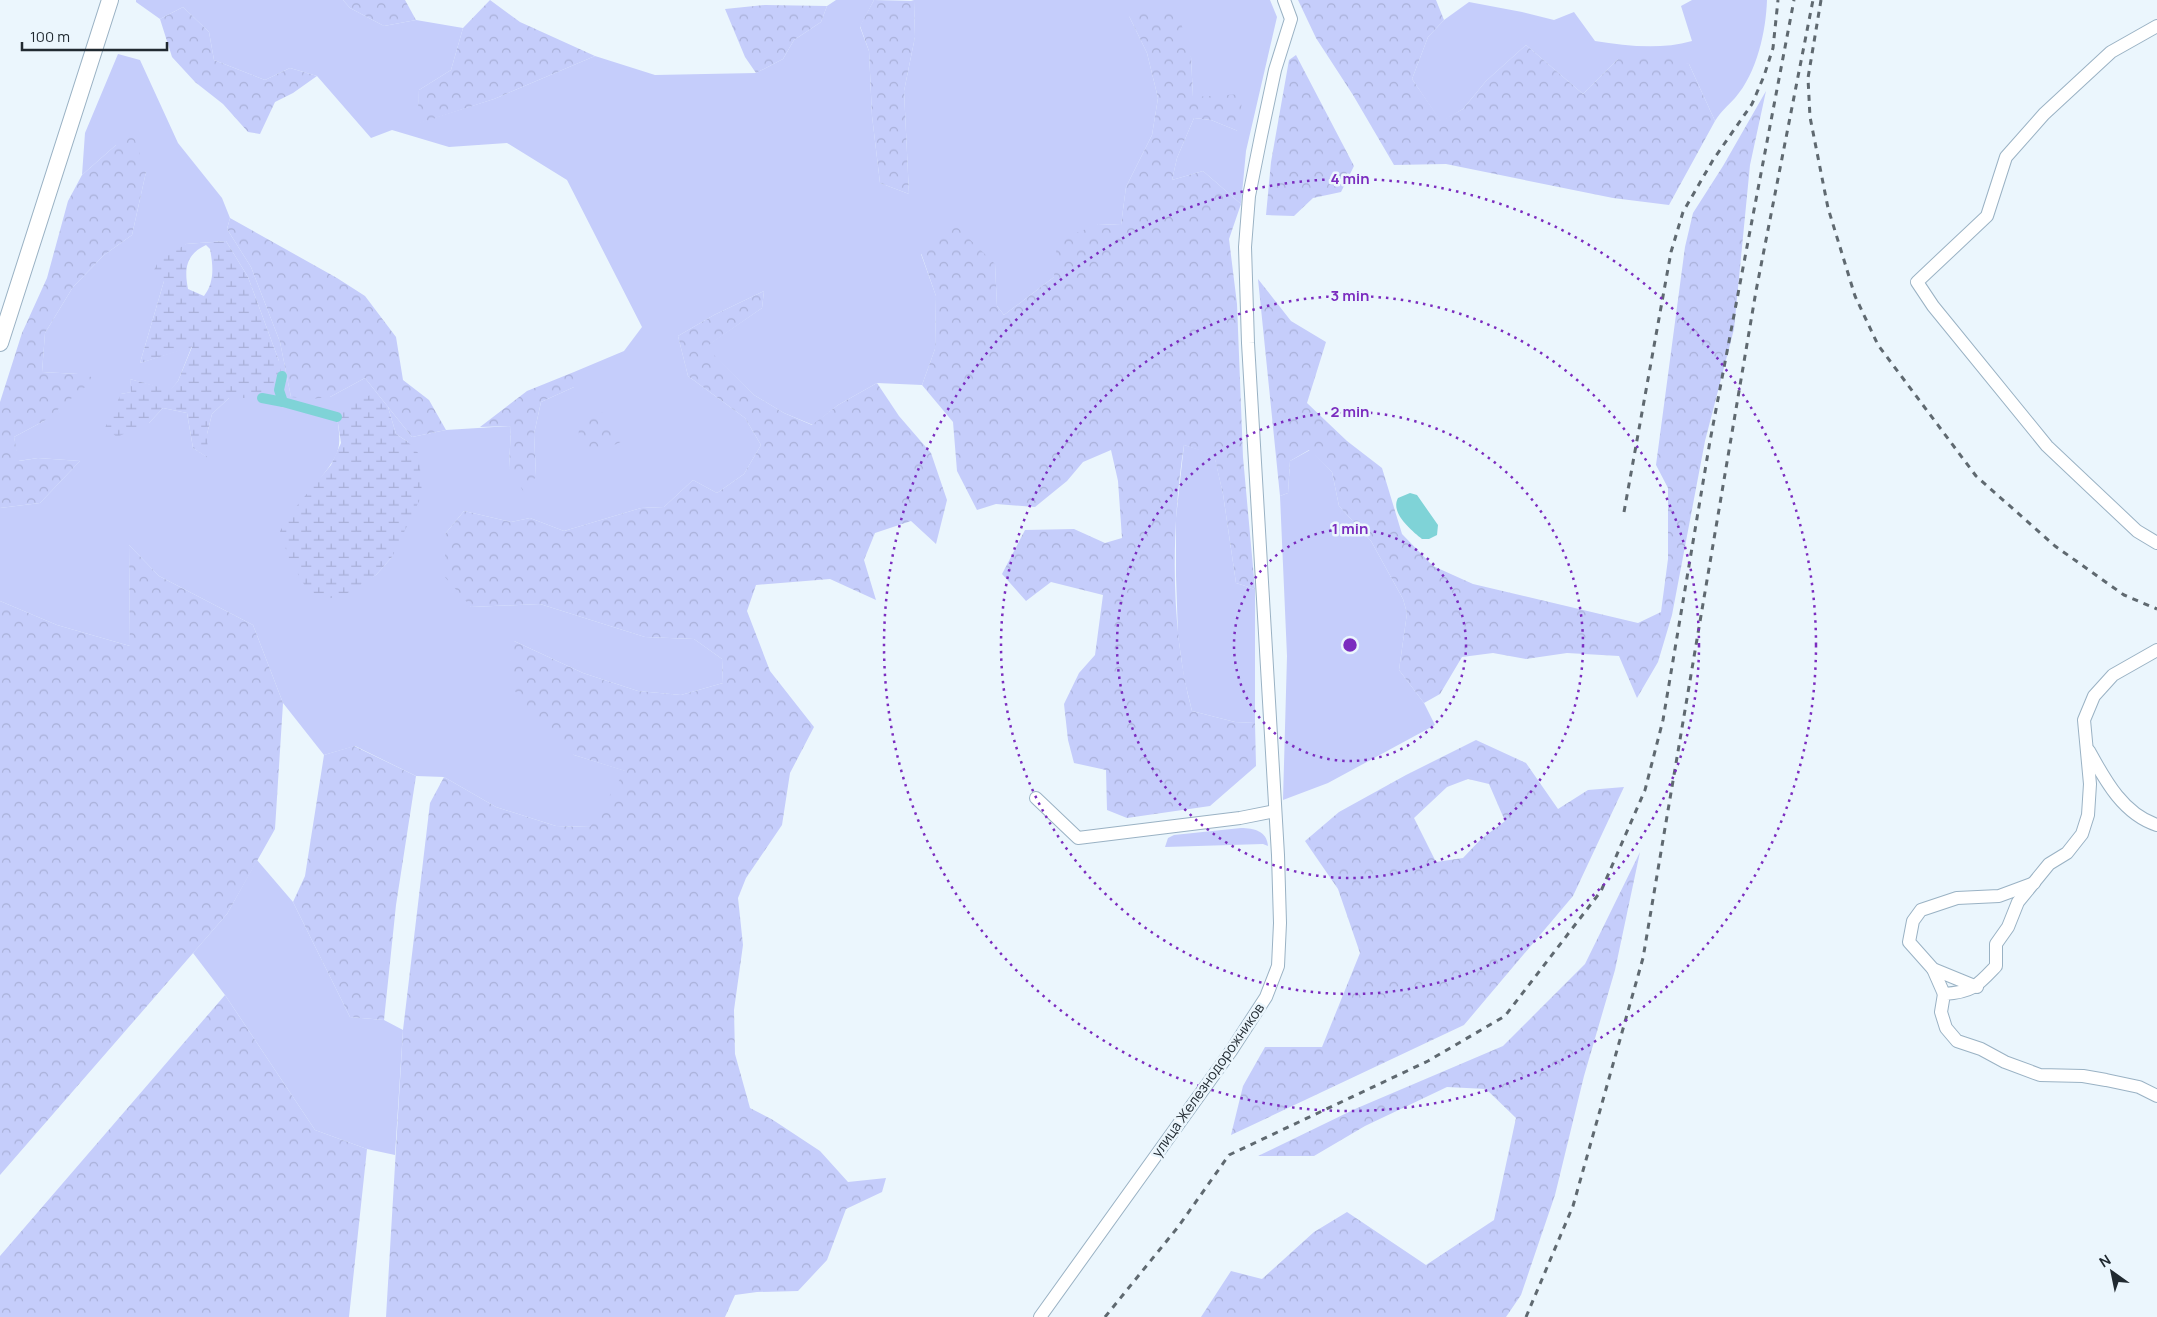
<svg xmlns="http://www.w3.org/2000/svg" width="2157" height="1317" font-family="Manrope,sans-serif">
  <defs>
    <pattern id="forest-crowns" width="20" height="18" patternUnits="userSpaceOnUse" patternTransform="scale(1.25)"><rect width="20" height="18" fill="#c5cdfb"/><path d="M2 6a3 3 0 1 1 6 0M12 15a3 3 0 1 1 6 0" fill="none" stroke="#a9b0d8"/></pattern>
    <pattern id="wetland-marsh" width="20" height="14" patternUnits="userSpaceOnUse" patternTransform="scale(1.25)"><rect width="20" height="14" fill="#c5cdfb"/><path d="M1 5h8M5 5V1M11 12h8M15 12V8" fill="none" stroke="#a9b0d8"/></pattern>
  </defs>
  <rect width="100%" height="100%" fill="#ebf6fd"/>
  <g fill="#c5cdfb" fill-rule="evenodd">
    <path d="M136,0H343L350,8L384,26L416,20L463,28L451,70L419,90L418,123L494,99L595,56L655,75L756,73L783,59L794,40L821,22L827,6L836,0H874L860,27L869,51L872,116L880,183L909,194L904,91L915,37L914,1L911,0H1270L1277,17L1246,151L1241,204L1203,171L1172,180L1177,158L1194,118L1211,120L1238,131L1193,97L1191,57L1129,16L1147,53L1158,98L1152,135L1126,187L1121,225L1098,224L1054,277L1004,315L997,306L995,264L921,254L936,296L935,349L922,385L877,383L838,405L813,425L784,413L754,395L705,347L762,308L764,291L714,315L678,336L688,376L745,418L761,445L744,474L717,493L693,480L664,507L641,508L564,531L530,518L511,522L464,511L445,534L471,607L540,604L645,637L694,639L722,659L723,683L681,695L638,691L583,673L514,641L574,755L626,771L591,827L556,826L496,807L444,777L416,776L355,746L324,755L283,703L253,625L159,576L129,545L130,646L57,625L0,601V508L40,503L80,461L38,458L18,461L14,437L44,421L78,374L42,372L45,333L73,287L104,255L132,235L146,172L116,145L82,175L85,133L118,54L140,60L178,143L222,198L230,218L227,229L251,267L280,342L291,397H330L365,378L412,437L446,430L511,426L509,468L536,476L534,434L541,402L574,387V372L624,351L642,327L567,180L507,143L449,147L392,130L371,138L317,76L290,68L265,80L214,60L209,32L183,7L160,19L136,2ZM226,241L248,277L279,361L262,398H229L212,414L207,434V457L193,448L187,413L163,408L149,423L121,394L132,392L130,379L170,391L178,381L192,346L140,363L164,281L186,244ZM388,407L396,434L408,442L392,557L376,575L366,580L320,479C340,453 342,449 337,417Z"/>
    <path d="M1692,0H1767C1766,31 1757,73 1735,98C1727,107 1722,110 1715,121L1689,64L1618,59L1583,94L1526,45L1486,81L1463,109L1441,122L1412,79L1428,37L1444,20L1469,2L1522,12L1554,20L1574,12L1595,41C1627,46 1660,50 1692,41L1681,6Z"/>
    <polygon points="1184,445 1214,454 1223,494 1236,583 1255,589 1255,723 1235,722 1192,711 1184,678 1178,635 1176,576 1176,518"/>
    <polygon points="1310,450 1332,472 1339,506 1371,541 1403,599 1407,613 1399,670 1424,703 1435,725 1328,783 1283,800 1287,656 1280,496 1288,493 1290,461"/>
    <path d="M1241,828C1254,828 1267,831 1268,846L1263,844L1165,847L1168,838L1174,835Z"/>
    <polygon points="257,860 293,902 350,1017 384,1020 403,1030 395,1155 367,1149 315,1130 225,995 193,953 227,914"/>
  </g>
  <g fill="url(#forest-crowns)" fill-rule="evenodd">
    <polygon points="343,0 405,0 416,20 384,26 350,8"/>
    <polygon points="490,0 520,22 595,56 494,99 417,124 419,90 451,70 463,28"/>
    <polygon points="874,0 914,1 915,37 904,91 909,194 880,183 872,116 869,51 860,26"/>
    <polygon points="1298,0 1436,0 1444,20 1428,37 1412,79 1441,121 1463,109 1486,81 1526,45 1583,94 1618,59 1661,54 1689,64 1715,121 1669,205 1613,198 1446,164 1394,165 1353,95 1316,38"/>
    <polygon points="765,5 827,6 821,22 794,40 783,59 756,73 745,57 725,9"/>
    <path d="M1176,6L1191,57L1193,97L1243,94L1238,131L1211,120L1194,118L1177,158L1172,180L1203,171L1241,204L1229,239L1237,304L1243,457L1255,589L1236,583L1223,494L1214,455L1184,445C1171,529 1170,629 1192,711L1235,722L1255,723L1256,766L1210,806L1127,818L1107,810L1106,770L1074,763L1068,740L1064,704L1079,673L1095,655L1103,595L1051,582L1026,601L1002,574L1025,530L1074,529L1105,543L1122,538L1118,481L1111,450L1083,462L1067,481L1035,507L996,504L977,510L957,471L953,422L922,385L935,349L936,296L921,253L954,224L995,264L997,306L1004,315L1054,277L1057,241L1098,224L1121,225L1126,187L1152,135L1158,98L1147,53L1129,16Z"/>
    <polygon points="183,7 209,32 214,60 265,80 290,68 317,76 293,93 275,102 260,134 248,132 223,104 195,82 172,57 160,19"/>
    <polygon points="1296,55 1354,166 1341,192 1313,198 1294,216 1266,215 1271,162 1289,60"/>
    <polygon points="1766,91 1750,165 1734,329 1705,441 1672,615 1658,662 1637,698 1619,656 1567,653 1526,659 1493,653 1462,657 1440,694 1424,703 1399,670 1407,613 1403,599 1371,541 1339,506 1332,472 1309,450 1290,461 1288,493 1280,496 1258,279 1291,321 1326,342 1307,403 1347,441 1382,468 1402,534 1433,566 1473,584 1638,623 1661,612 1668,559 1668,488 1656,465 1685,247 1693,213 1723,166"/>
    <polygon points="133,134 146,172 132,235 104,255 73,287 45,333 42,372 78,374 96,378 44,421 14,437 19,461 38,458 80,461 40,503 0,508 0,402 22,333 47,278 68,201 82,175 116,145"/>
    <polygon points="230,218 337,278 365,296 396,337 403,380 429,400 446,430 412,437 365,378 330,397 311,399 291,397 280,342 251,267 227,229"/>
    <polygon points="764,291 762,308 706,347 754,395 784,413 812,425 838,405 877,383 899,416 931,453 947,500 936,544 911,521 875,533 864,560 876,600 830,579 756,585 747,611 770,671 814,727 790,773 782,825 746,878 738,898 743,945 734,1010 735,1054 750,1108 773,1120 820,1151 848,1182 886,1178 882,1192 846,1209 827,1260 798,1291 757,1292 735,1295 725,1317 386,1317 403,1030 430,803 444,777 496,807 556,826 590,827 625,771 574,755 536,722 513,688 514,641 583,673 638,691 681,695 723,683 722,659 694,639 645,637 540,604 471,607 445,577 445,534 464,511 511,522 530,518 564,531 641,508 664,507 693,480 717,493 744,474 761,445 745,418 688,376 678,336 714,315"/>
    <polygon points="574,372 574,387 541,402 534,434 536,476 525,494 509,468 511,426 480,427 527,391"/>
    <polygon points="598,408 625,440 605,449 580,449 578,423"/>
    <polygon points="129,545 159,576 253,625 283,703 275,829 227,914 0,1175 0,601 57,625 130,646"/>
    <path d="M1476,740L1526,763L1558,809L1588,790L1624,787L1573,896L1464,1025L1231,1135L1243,1086L1265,1047H1322L1360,953L1338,889L1305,841L1339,812L1406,775ZM1468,779L1489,784L1505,821L1481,839L1463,858L1436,862L1414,818L1447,787Z"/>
    <polygon points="354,746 416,776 396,905 384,1020 350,1017 293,902 305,876 324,755"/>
    <polygon points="1640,852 1615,970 1584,1076 1555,1195 1521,1295 1506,1317 1201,1317 1231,1271 1262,1279 1314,1232 1347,1212 1426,1265 1494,1220 1516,1118 1486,1089 1447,1087 1365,1126 1314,1156 1258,1156 1355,1109 1503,1046 1585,964"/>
    <polygon points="225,995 315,1130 367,1149 349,1317 0,1317 0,1256"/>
  </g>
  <g fill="url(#wetland-marsh)" fill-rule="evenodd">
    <path d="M226,241L248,277L279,361L282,376L275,394L262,398H229L212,414L207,434L208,458L193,448L187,413L163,408L149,423L117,437L105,428L121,394L131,392L130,379L170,390L178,381L192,347L140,363L164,281L153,272L158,262L186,244ZM206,245L210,249C213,265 215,282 204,296L188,289C184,269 186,254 206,245Z"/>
    <polygon points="372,394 388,407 396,434 408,442 419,454 422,495 392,557 376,575 346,594 323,600 305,586 289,559 280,531 295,508 331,465 341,443 337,417 358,401"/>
  </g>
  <path fill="#7fd3d7" d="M1410,493L1417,495L1438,525L1437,535L1429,539H1422C1411,530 1390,513 1398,498Z"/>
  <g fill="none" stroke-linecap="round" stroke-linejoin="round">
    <g stroke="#7fd3d7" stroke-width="10">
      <polyline points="282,376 279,390 283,402 337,417"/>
      <polyline points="262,398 283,402"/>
    </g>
    <g stroke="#9ab2c4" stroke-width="14">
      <g id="minor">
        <polyline points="2157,26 2111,52 2044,114 2006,157 1987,216 1917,282 1933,306 2047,446 2137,531 2157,543"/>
        <path d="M2157,650L2113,675L2094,696L2084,720L2090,784L2088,815L2082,834L2067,853L2049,864L2018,902L2008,927L1996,944V966C1977,986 1973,992 1944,994L1941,1012L1946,1028L1957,1041L1981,1049L2005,1062L2040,1075L2083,1076L2106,1080L2139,1087L2157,1096"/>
        <path d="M2089,751C2105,780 2123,814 2157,825"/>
        <polyline points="1036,798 1078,838 1240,818 1275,811"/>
        <polyline points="1933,969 1944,994"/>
        <polyline points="1977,987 1933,969 1909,942 1913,921 1921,910 1957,898 1999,896 2034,883"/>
        <polyline points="1040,1317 1231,1051 1266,997 1278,966 1280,923 1278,855 1248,343 1245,247 1249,196 1261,136 1275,70 1291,19 1284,0"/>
      </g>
    </g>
    <g stroke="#9ab2c4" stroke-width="18">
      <polyline id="major" points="0,343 110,0"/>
    </g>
    <use href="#minor" stroke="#fff" stroke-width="12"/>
    <use href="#major" stroke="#fff" stroke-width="16"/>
    <g stroke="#5f6970" stroke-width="3" stroke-dasharray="6 6" stroke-linecap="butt">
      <polyline points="1821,0 1808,78 1810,117 1828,208 1855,296 1878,345 1976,476 2055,546 2124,595 2157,609"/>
      <polyline points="1624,512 1671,252 1683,212 1713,160 1752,104 1764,76 1773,48 1778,0"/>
      <polyline points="1105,1317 1178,1227 1229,1155 1428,1061 1505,1016 1601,891 1645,790 1663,720 1710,441 1794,0"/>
      <polyline points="1526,1317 1573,1206 1643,958 1756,291 1813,0"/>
    </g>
  </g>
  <g fill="none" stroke="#7b2cbf" stroke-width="2.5" stroke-dasharray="2.5 5">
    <circle cx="1350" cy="645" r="116"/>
    <circle cx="1350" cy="645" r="233"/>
    <circle cx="1350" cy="645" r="349"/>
    <circle cx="1350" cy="645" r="466"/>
  </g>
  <g text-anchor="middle" stroke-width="5" stroke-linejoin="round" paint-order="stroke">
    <g font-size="14" fill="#212a31" stroke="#ebf6fd">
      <text transform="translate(1208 1080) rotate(-55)" y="5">улица Железнодорожников</text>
    </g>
  </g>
  <circle cx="1350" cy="645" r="8" fill="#7b2cbf" stroke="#ebf6fd" stroke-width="2.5"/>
  <g font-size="15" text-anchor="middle" font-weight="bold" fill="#7b2cbf" stroke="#ebf6fd" stroke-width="5" stroke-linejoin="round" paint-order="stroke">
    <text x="1350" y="184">4 min</text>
    <text x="1350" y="301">3 min</text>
    <text x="1350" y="417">2 min</text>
    <text x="1350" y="534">1 min</text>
  </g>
  <g transform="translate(2112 1272) rotate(327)" stroke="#ebf6fd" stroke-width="4" paint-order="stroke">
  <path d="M0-4L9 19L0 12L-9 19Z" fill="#212a31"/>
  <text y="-8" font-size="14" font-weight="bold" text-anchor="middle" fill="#212a31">N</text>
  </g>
  <path d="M22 42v8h145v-8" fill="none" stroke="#212a31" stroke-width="2.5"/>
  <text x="30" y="42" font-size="15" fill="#212a31" stroke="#ebf6fd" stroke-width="4" paint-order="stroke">100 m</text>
</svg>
